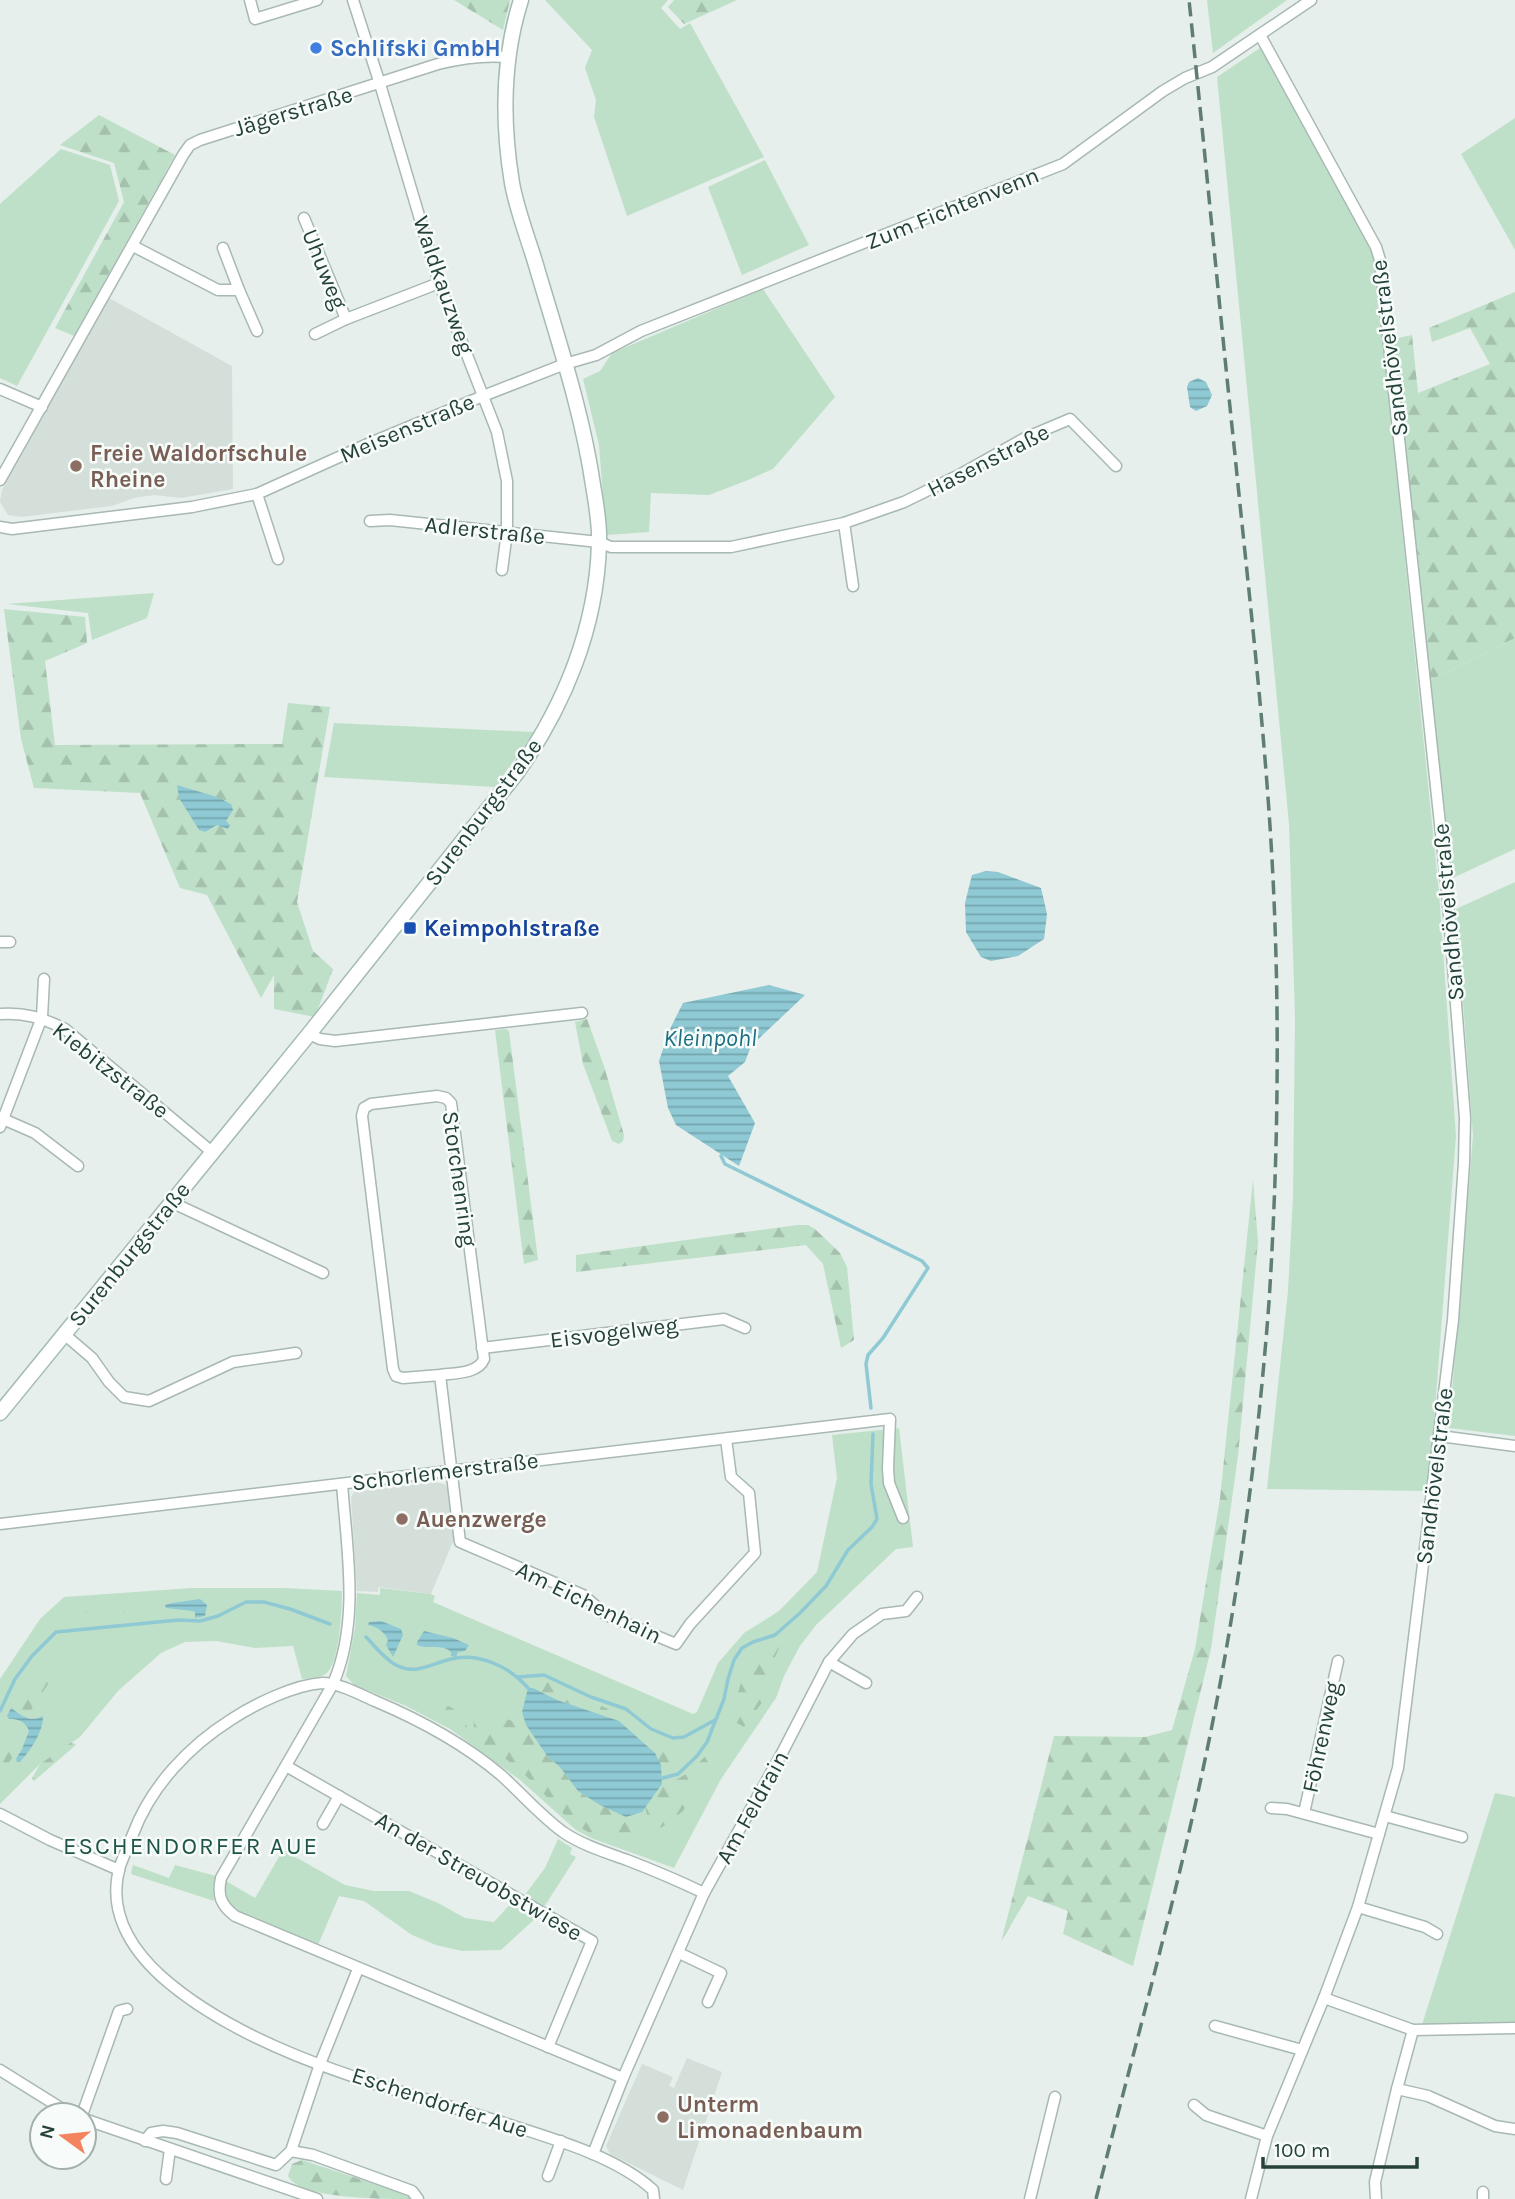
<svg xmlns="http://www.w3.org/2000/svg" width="1515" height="2199" font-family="Karla,sans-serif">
  <defs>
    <pattern id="forest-firs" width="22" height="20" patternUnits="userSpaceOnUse" patternTransform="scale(1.75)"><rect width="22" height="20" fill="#bfe0c8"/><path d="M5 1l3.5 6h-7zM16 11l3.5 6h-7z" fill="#a4c1ad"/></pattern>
    <pattern id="water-rules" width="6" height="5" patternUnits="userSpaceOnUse" patternTransform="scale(1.75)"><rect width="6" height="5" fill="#8ec9d4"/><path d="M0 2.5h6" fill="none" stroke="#74a5ad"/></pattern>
  </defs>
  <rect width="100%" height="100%" fill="#e6efeb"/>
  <g fill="#d4dfda">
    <polygon points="109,298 232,366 233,489 181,498 154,495 134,498 112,506 21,517 8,515 0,502 2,490"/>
    <polygon points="436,1482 446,1485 448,1489 454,1539 431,1594 378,1587 378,1592 357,1591 351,1497 354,1492"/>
    <polygon points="687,2058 722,2072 683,2190 610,2154 606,2146 642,2064 673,2077 669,2086 674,2088"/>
  </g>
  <g fill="#bfe0c8">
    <polygon points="545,0 668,0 661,8 680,29 690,23 764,157 627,216 594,117 596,100 585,68 592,50"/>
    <polygon points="1207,0 1287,0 1213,53"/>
    <polygon points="1260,48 1374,254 1439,892 1456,1136 1433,1435 1427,1491 1267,1489 1288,1291 1293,1197 1295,1018 1289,824 1217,77"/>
    <polygon points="1515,118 1515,250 1461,154"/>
    <polygon points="61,149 110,165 119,201 17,386 0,378 0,204"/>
    <polygon points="765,160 809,245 742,275 708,187"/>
    <polygon points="763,289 835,397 773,469 748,480 709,495 651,493 649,532 606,535 599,445 583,379 600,371 612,353"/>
    <polygon points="154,593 147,618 92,640 88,613 7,604"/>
    <polygon points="1515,638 1515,849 1453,878 1429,681"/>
    <polygon points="334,723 534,732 495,787 324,777"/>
    <polygon points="1515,882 1515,1436 1449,1428 1473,1136 1456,909"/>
    <polygon points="899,1428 913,1547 896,1549 816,1625 800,1646 784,1676 776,1698 721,1779 674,1868 591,1838 576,1830 520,1780 450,1729 404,1705 354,1685 346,1676 355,1628 357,1593 380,1595 380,1588 431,1594 435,1596 433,1602 693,1714 697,1712 718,1663 744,1633 779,1611 817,1572 837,1478 832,1435"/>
    <path d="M192,1588H285L342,1591C342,1607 340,1668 324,1675C318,1678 309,1678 302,1679L293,1646L255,1648L216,1641L185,1642L161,1653L118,1691L80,1737L40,1764L0,1804V1679L40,1619L64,1597Z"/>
    <polygon points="1495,1793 1515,1797 1515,2026 1421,2028"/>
    <polygon points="558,1839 572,1848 570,1854 576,1857 544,1907 524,1896 545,1868"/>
    <path d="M283,1850L345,1885L374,1891H409L438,1903L465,1918L494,1922L513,1901L538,1916L501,1950L462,1951L436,1945L412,1935L364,1901L339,1896L318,1945L236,1910C226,1903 223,1894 226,1881L255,1898Z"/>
    <polygon points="133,1865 169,1878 175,1865 216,1876 213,1887 214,1901 131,1874"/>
  </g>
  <g fill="url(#forest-firs)">
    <polygon points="454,0 510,0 503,30"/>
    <polygon points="674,0 737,0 684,24 668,7"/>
    <polygon points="99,115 175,155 74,336 55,328 124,202 114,163 60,145"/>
    <polygon points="1515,292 1515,638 1429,681 1393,339 1412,335 1418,393 1490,364 1470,328 1432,342 1429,328"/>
    <polygon points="4,609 85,617 87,643 45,661 55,745 282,744 288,703 330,707 297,902 313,951 333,969 315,1017 274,1009 274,975 261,998 207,895 180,888 140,793 34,788 21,739"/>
    <polygon points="587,1019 604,1066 624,1135 623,1141 619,1144 612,1141 583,1064 575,1022"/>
    <polygon points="506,1029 509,1031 538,1260 524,1264 495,1030"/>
    <polygon points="1253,1180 1258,1242 1238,1456 1211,1649 1133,1966 1063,1934 1068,1911 1028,1896 1001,1942 1054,1736 1145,1737 1172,1730 1195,1649 1220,1498"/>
    <polygon points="798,1225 808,1225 815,1229 840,1253 847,1267 854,1340 841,1348 823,1264 806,1245 576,1272 576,1255"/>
    <polygon points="95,1607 120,1607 125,1613 98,1616 78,1611 64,1614 65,1610"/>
    <path d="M82,1637L87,1639L88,1643L52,1678L29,1713L25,1712L22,1709L23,1704C38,1684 59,1647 82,1637Z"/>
    <polygon points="782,1641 771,1666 771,1677 765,1698 744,1727 730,1719 746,1666 752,1659"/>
    <polygon points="542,1678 608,1709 619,1721 557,1700 533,1688 534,1680"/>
    <path d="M429,1698C445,1705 471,1712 466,1733L425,1710L424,1704Z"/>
    <path d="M488,1712L520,1724L548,1757L560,1767L578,1791L600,1805L626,1817L632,1815L638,1817L640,1833L637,1842C577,1842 565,1812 526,1776C510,1761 493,1749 473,1738L474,1723L471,1713Z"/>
    <path d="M17,1723L21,1727C20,1743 15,1761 0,1770V1748Z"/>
    <polygon points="72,1742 76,1745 34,1781 32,1778 40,1764"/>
    <path d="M715,1744L726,1752L708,1772L683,1811L661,1828L649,1820L645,1808L662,1784C687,1779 700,1763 715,1744Z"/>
    <path d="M695,1745C691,1760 676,1768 662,1771L655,1753L659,1748Z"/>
    <path d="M302,2160L405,2194L410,2199C383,2199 299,2199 288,2176L292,2164Z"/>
  </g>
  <g fill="url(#water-rules)">
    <polygon points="1198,378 1206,382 1212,395 1207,406 1196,411 1190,407 1187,387 1189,382"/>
    <polygon points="177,785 217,797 231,804 233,810 226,821 230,825 228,829 217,825 205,832 199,830 179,798"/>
    <polygon points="986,871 998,872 1041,888 1047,914 1044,939 1018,956 991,961 981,957 966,932 965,903 972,875"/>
    <polygon points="769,985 805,995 751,1046 745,1062 728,1076 755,1123 739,1166 676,1125 668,1108 659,1061 669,1031 683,1003"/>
    <polygon points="200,1599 207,1605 205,1616 195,1618 195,1612 193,1611 166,1608 165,1605 172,1603"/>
    <path d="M381,1621L401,1629L403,1635L393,1657L386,1645L388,1640C385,1632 376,1626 368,1625L369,1622Z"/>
    <path d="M424,1631L453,1638L469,1645L465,1651L458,1652L456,1657L451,1656V1652C441,1643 428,1650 417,1645V1642Z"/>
    <polygon points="528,1688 533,1688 557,1700 619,1721 655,1753 661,1765 662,1784 642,1812 626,1817 600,1805 578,1791 560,1767 548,1757 526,1725 522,1712"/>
    <path d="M11,1708C22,1716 30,1723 43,1716C43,1733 31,1749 20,1762H17L16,1759L22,1749L29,1731C25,1721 19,1719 9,1719L7,1716Z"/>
  </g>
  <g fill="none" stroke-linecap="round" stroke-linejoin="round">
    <g stroke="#8ec9d4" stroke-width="3.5">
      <polyline points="721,1156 725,1164 922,1261 928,1268 883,1338 868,1355 866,1364 871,1408"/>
      <path d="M366,1637C375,1646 386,1661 398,1666C416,1675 433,1663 451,1659C479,1652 510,1667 528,1688"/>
      <polyline points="517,1677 544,1675 591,1697 626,1709 651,1729 673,1738 684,1737 715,1720"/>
      <polyline points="0,1711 15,1679 32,1656 56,1632 178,1620 200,1621 218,1616 246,1602 264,1602 290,1609 330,1624"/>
      <polyline points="663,1778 678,1774 697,1756 707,1742 724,1699 728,1679 734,1660 742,1648 753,1642 775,1635 800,1613 826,1586 848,1550 872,1527 877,1519 871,1484 873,1434"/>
    </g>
    <g stroke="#a8b8b2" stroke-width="13">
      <g id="street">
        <polyline points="250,0 255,19 317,0"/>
        <polyline points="353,0 380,84 439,283 497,432 507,481 507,532 502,570"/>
        <polyline points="304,218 346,319"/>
        <polyline points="133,246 218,290 239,290 257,331"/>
        <polyline points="223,248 239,290"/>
        <polyline points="315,334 346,319 439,283"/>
        <polyline points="0,389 42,407"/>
        <path d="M0,480L183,155L190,145L200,140L438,64C462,58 483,55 507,57"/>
        <polyline points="257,494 278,559"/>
        <polyline points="370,521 390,520 599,542 611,547 731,547 844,523 904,502 961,474 1025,438 1070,419 1116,466"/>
        <polyline points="844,523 853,586"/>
        <polyline points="0,527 12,529 192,507 257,494 370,443 483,396 565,364 596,355 641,331 1063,164 1163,91 1185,78 1212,67 1311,0"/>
        <polyline points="0,942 10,942"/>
        <path d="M0,1014C24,1012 43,1018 65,1029L212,1152"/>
        <polyline points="309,1034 320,1039 335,1041 582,1013"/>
        <polyline points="3,1119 35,1133 78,1166"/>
        <polyline points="0,1127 42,1017 44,979"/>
        <polyline points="171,1202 323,1273"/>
        <polyline points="64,1334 92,1358 109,1382 124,1397 149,1401 233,1362 296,1353"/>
        <polyline points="482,1348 724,1319 745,1328"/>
        <path d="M440,1375C454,1373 478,1374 484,1359L451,1103L446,1098L437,1096L371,1104L364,1108L362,1116L393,1369L396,1376L403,1378L440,1375L460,1542L583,1595L606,1615L676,1644L690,1624L755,1553L749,1493L731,1477L726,1439"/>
        <polyline points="1440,1436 1515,1446"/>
        <path d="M342,1484C347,1551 360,1621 333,1684L221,1878C217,1896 221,1905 235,1916L623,2078"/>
        <polyline points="0,1524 890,1419 888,1468 889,1483 903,1518"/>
        <polyline points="829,1662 866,1683"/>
        <polyline points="286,1766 592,1941 548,2047"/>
        <polyline points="1271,1808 1287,1809 1379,1834"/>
        <polyline points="1304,1813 1338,1661"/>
        <polyline points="0,1814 50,1840 119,1870"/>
        <polyline points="1385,1816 1462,1837"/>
        <polyline points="323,1824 339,1796"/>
        <polyline points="1358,1907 1425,1927 1437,1934"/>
        <polyline points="679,1953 721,1973 708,2002"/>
        <polyline points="1324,1998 1413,2030 1515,2028"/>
        <polyline points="1215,2026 1302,2050"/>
        <polyline points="1413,2030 1397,2089 1428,2096 1495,2126 1515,2129"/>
        <polyline points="0,2070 72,2115"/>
        <polyline points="1194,2105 1206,2115 1267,2136"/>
        <polyline points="82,2115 119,2011 127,2009"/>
        <polyline points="84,2119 317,2199"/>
        <polyline points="145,2141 151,2133 163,2131 177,2133 276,2165 291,2151 313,2155 412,2191 418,2199"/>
        <polyline points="291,2151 320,2064 358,1969"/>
        <polyline points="593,2154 623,2078 704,1893 782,1753 829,1662 853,1634 882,1614 906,1611 917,1597"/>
        <polyline points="548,2176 561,2141"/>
        <polyline points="166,2179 170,2149"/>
        <polyline points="1483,2192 1483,2199"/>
        <path d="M654,2199L653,2190C617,2157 554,2139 507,2124C394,2088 253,2057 162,1977C130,1948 107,1910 120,1866C124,1855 129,1844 133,1834C151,1786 189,1746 232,1719C255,1704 294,1685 322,1683C339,1683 359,1694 375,1701C420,1720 463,1743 501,1775C522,1794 541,1816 563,1832C582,1845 605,1852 627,1860C653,1870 679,1881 704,1893"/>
        <polyline points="1030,2199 1055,2097"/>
        <polyline points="1251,2199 1267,2136 1324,1998 1358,1907 1398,1768 1453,1320 1464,1163 1465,1118 1447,890 1380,260 1376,247 1260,35"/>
        <polyline points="1376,2199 1375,2182 1397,2089"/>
      </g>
    </g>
    <g stroke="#a4bbb3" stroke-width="17">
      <path id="secondary" d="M0,1413L309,1034L516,774C564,707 597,627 599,543C600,524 596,504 593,485C582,410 557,337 536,265C528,238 517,211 512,183C502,122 502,60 521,0"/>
    </g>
    <use href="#street" stroke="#fff" stroke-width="10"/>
    <use href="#secondary" stroke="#fff" stroke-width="14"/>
    <path stroke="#5f7d75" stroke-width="3.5" stroke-dasharray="14 7" stroke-linecap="butt" d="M1096,2199C1138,2033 1185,1868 1217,1700C1242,1569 1259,1435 1269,1302C1278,1161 1280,1019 1273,878C1266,737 1249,596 1235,455C1219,304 1205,152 1189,0"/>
  </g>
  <circle fill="#3f7fe0" stroke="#f7fbf9" stroke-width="2.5" cx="316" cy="48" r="7"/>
  <g fill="#8d6e63" stroke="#f7fbf9" stroke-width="2.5">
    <circle cx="76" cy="466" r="7"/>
    <circle cx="402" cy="1519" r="7"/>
    <circle cx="663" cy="2117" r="7"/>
  </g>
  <rect fill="#1a4fb4" stroke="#f7fbf9" stroke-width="2.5" x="403" y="921" width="14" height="14" rx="3.5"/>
  <g text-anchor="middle" stroke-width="5" stroke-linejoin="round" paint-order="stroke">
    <g font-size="23" font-weight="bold" fill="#366cbe" stroke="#f7fbf9" text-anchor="start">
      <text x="330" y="56">Schlifski GmbH</text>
    </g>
    <g font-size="23" fill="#24423a" stroke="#f7fbf9">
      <text transform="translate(293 111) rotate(-17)" y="8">Jägerstraße</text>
      <text transform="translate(952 208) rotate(-22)" y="8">Zum Fichtenvenn</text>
      <text transform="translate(325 269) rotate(68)" y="8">Uhuweg</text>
      <text transform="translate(444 285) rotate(71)" y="8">Waldkauzweg</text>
      <text transform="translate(1389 348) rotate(-97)" y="8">Sandhövelstraße</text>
      <text transform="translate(407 428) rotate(-23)" y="8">Meisenstraße</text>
      <text transform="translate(988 460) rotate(-27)" y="8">Hasenstraße</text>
      <text transform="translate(485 530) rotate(6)" y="8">Adlerstraße</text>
      <text transform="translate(483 812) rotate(-53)" y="8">Surenburgstraße</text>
      <text transform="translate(1448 912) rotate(-95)" y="8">Sandhövelstraße</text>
      <text transform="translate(111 1070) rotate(38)" y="8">Kiebitzstraße</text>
      <text transform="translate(460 1179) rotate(82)" y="8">Storchenring</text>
      <text transform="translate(129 1254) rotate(-51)" y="8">Surenburgstraße</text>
      <text transform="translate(614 1332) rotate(-7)" y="8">Eisvogelweg</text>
      <text transform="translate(445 1471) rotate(-7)" y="8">Schorlemerstraße</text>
      <text transform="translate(1434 1476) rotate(-83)" y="8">Sandhövelstraße</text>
      <text transform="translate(589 1602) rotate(26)" y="8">Am Eichenhain</text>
      <text transform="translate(1321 1737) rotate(-78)" y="8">Föhrenweg</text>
      <text transform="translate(752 1807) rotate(-61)" y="8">Am Feldrain</text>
      <text transform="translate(479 1876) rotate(30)" y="8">An der Streuobstwiese</text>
      <text transform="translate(440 2102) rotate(18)" y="8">Eschendorfer Aue</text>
    </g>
    <g font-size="23" font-weight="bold" fill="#785e54" stroke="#f7fbf9" text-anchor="start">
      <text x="90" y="461">Freie Waldorfschule<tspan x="90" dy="26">Rheine</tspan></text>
      <text x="416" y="1527">Auenzwerge</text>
      <text x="677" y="2112">Unterm<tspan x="677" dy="26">Limonadenbaum</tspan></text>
    </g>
    <g font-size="23" font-weight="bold" fill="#164399" stroke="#f7fbf9" text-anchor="start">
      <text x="424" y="936">Keimpohlstraße</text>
    </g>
    <g font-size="24" font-style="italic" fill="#1c6f80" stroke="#f7fbf9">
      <text x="710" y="1046">Kleinpohl</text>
    </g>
    <g font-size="24" letter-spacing="2" fill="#1f5548" stroke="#f7fbf9">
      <text x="191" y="1854">ESCHENDORFER AUE</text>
    </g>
  </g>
  <g transform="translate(63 2136) rotate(285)"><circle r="33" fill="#f7fbf9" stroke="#a3b1ad" stroke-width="2"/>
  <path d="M0-5L12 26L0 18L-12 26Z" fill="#f4845f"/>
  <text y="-10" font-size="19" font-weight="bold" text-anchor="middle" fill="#24423a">N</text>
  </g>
  <path d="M1263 2157v10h154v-10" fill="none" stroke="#24423a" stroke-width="3.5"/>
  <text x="1274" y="2157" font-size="21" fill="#24423a" stroke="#f7fbf9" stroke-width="5" paint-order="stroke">100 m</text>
</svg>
